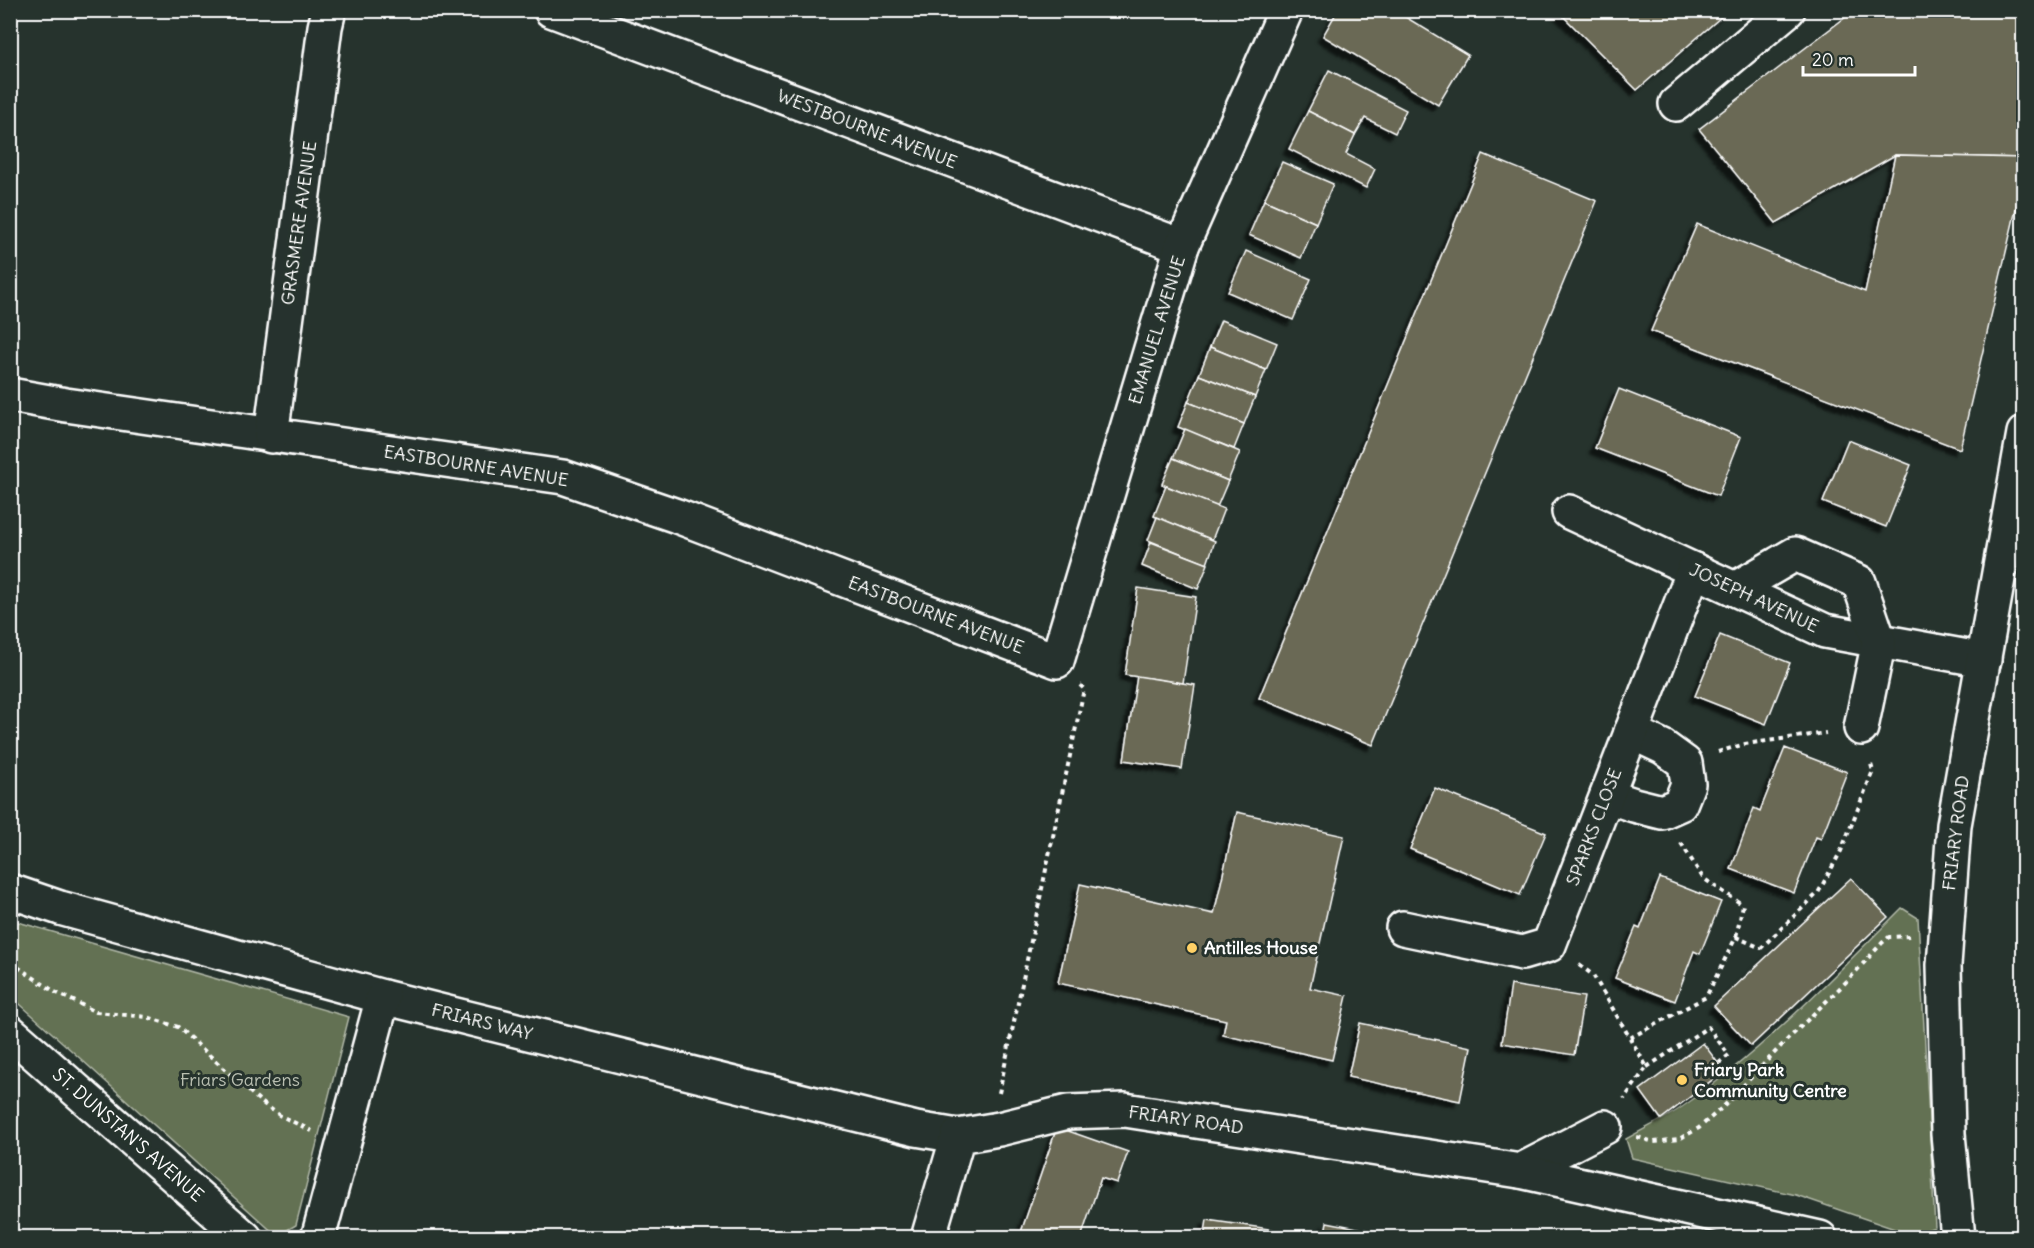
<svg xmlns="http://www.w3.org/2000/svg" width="2034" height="1248" font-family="Delius,sans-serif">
  <defs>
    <filter id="shadow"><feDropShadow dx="-5.5" dy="5.5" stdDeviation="1.5" flood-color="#0009"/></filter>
  </defs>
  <rect width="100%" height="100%" fill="#26332d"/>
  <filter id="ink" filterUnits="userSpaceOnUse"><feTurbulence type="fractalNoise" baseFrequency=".0167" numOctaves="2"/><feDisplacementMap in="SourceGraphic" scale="12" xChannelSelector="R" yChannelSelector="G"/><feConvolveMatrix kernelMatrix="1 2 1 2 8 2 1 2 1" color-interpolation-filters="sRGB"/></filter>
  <g filter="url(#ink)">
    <g fill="#637152" stroke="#b1b8a8" stroke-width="1.5">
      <path d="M1902,908L1918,918L1935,1227L1912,1235L1796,1195L1632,1158L1626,1139C1645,1128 1665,1119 1682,1107C1763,1051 1832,978 1902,908Z"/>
      <polygon points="11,920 349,1017 296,1225 277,1236 11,996"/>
    </g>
    <g fill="#6a6954" stroke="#fff" stroke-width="1.5" filter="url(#shadow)">
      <polygon points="1338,10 1394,10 1468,55 1438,105 1323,36"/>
      <polygon points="1557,10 1729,10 1637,90"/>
      <polygon points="1855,10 2024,10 2024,158 1895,155 1776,223 1699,129"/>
      <polygon points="1329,70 1406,110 1395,133 1365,118 1355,135 1308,111"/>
      <polygon points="1308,111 1355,135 1346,154 1375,169 1366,188 1289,149"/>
      <polygon points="1483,154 1597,201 1373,745 1259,698"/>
      <polygon points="1895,155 2024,158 2024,175 1960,449 1651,331 1697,224 1865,292"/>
      <polygon points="1282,162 1333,184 1316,223 1264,200"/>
      <polygon points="1264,200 1316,223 1301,258 1249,235"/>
      <polygon points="1246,251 1311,279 1293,320 1228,292"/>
      <polygon points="1221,320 1277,343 1266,370 1210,347"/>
      <polygon points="1210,347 1266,370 1255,397 1199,375"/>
      <polygon points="1199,375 1255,397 1244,424 1188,402"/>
      <polygon points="1619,389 1741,437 1718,496 1595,448"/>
      <polygon points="1188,402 1244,424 1234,449 1178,427"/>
      <polygon points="1185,429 1240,452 1228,481 1173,458"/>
      <polygon points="1848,440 1911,465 1886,527 1823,502"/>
      <polygon points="1173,458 1228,481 1217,507 1162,484"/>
      <polygon points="1166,486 1224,509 1212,540 1154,516"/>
      <polygon points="1157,517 1215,541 1207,564 1148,540"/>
      <polygon points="1151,542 1208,564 1198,589 1142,566"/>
      <polygon points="1138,588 1196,597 1183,683 1125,675"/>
      <polygon points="1720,635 1790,663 1766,724 1695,696"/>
      <polygon points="1137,676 1195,685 1182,769 1124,760"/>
      <polygon points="1785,748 1847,772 1821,839 1816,837 1794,893 1731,869 1754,808 1760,811"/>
      <polygon points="1435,788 1546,833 1520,895 1410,849"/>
      <polygon points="1237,812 1344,836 1310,988 1347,996 1332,1060 1223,1035 1226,1020 1058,983 1080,884 1214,914"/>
      <polygon points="1660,878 1721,902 1700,954 1694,951 1675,1001 1615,978 1636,927 1640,929"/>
      <polygon points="1851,878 1888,917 1751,1046 1714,1006"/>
      <polygon points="1511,985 1584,997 1574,1055 1502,1043"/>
      <polygon points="1360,1023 1471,1047 1460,1101 1348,1077"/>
      <polygon points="1703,1043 1724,1071 1661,1119 1640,1090"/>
      <polygon points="1057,1127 1128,1152 1117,1183 1101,1178 1081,1238 1019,1238"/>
      <polygon points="1207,1220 1304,1234 1304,1238 1204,1238"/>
      <polygon points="1327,1222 1404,1237 1404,1238 1324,1238"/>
      <polygon points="1418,1231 1474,1238 1417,1238"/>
    </g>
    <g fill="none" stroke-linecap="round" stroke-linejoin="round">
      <g stroke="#fff" stroke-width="38">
        <g id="minor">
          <polyline points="551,10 1182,246"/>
          <polyline points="1676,104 1788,10"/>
          <polyline points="10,395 66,405 563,477 677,516 1057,661 1182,246 1286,10"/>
          <polyline points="271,436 325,27 329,10"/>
          <polyline points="1569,512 1825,631 1984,660"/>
          <polyline points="1735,589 1795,554 1859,582 1879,641 1861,728"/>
          <polyline points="1607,796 1634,805 1662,812 1680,804 1688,784 1685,763 1663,747 1631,732"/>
          <polyline points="10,891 60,908 383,997 916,1129 958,1136"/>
          <polyline points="1403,928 1522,953 1549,945 1694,570"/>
          <polyline points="10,1032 245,1238"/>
          <polyline points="1520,1171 1605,1127"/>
          <polyline points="318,1238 383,997"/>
          <polyline points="928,1238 958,1136 999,1129 1068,1112 1125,1110 1520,1171 1820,1238"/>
          <polyline points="1958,1238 1948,1134 1944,965 1954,825 2024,433"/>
        </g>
      </g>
      <g stroke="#fff" stroke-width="4" stroke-dasharray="4.5 4.5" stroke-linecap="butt">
        <polyline points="1718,752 1745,744 1826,733"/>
        <polyline points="1681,843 1703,878 1743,905 1736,937"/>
        <polyline points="10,962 55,992 96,1012 147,1017 178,1027 261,1102 279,1115 312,1131"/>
        <polyline points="1579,965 1593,975 1647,1067 1624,1099"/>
        <polyline points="1630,1038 1706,997 1736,937 1761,948 1818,893 1841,851 1873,771 1870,761"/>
        <polyline points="1647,1067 1708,1027 1729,1055 1719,1063"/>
        <polyline points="999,1093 1084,689 1080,685"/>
        <polyline points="1637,1137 1654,1142 1679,1139 1699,1128 1725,1105 1780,1047 1849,979 1882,943 1889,937 1912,936"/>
      </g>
      <use href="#minor" stroke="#26332d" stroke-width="33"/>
    </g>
  </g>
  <g fill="#ffd166" stroke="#26332d" stroke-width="2">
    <circle cx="1192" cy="948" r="6"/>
    <circle cx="1682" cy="1080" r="6"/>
  </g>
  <g text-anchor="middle" stroke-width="6" stroke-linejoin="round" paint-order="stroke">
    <g font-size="18" fill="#fff" stroke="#26332d">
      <text transform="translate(867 129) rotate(21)" y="6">WESTBOURNE AVENUE</text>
      <text transform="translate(299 223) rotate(-82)" y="6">GRASMERE AVENUE</text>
      <text transform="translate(1157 330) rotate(-73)" y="6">EMANUEL AVENUE</text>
      <text transform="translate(476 466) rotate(9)" y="6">EASTBOURNE AVENUE</text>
      <text transform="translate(1754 598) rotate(25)" y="6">JOSEPH AVENUE</text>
      <text transform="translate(936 615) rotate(21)" y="6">EASTBOURNE AVENUE</text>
      <text transform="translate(1594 827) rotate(-69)" y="6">SPARKS CLOSE</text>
      <text transform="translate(1956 833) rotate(-83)" y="6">FRIARY ROAD</text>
      <text transform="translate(482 1022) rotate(14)" y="6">FRIARS WAY</text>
      <text transform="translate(1186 1120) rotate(8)" y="6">FRIARY ROAD</text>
      <text transform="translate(128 1135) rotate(41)" y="6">ST. DUNSTAN'S AVENUE</text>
    </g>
    <g font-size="18" font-weight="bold" fill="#fff" stroke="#26332d" text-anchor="start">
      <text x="1204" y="954">Antilles House</text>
      <text x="1694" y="1076">Friary Park<tspan x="1694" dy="21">Community Centre</tspan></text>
    </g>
    <g font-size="18" fill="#b9bfb1" stroke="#26332d">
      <text x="240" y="1086">Friars Gardens</text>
    </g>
  </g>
  <rect width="2034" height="1248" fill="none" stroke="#26332d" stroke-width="36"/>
  <rect x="18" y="18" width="1998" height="1212" fill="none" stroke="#fff" stroke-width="2" filter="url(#ink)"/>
  <path d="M1803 66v9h112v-9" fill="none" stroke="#ffffff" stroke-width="3"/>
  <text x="1812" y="66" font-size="18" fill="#ffffff" stroke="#26332d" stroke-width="4.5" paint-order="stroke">20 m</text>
</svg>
